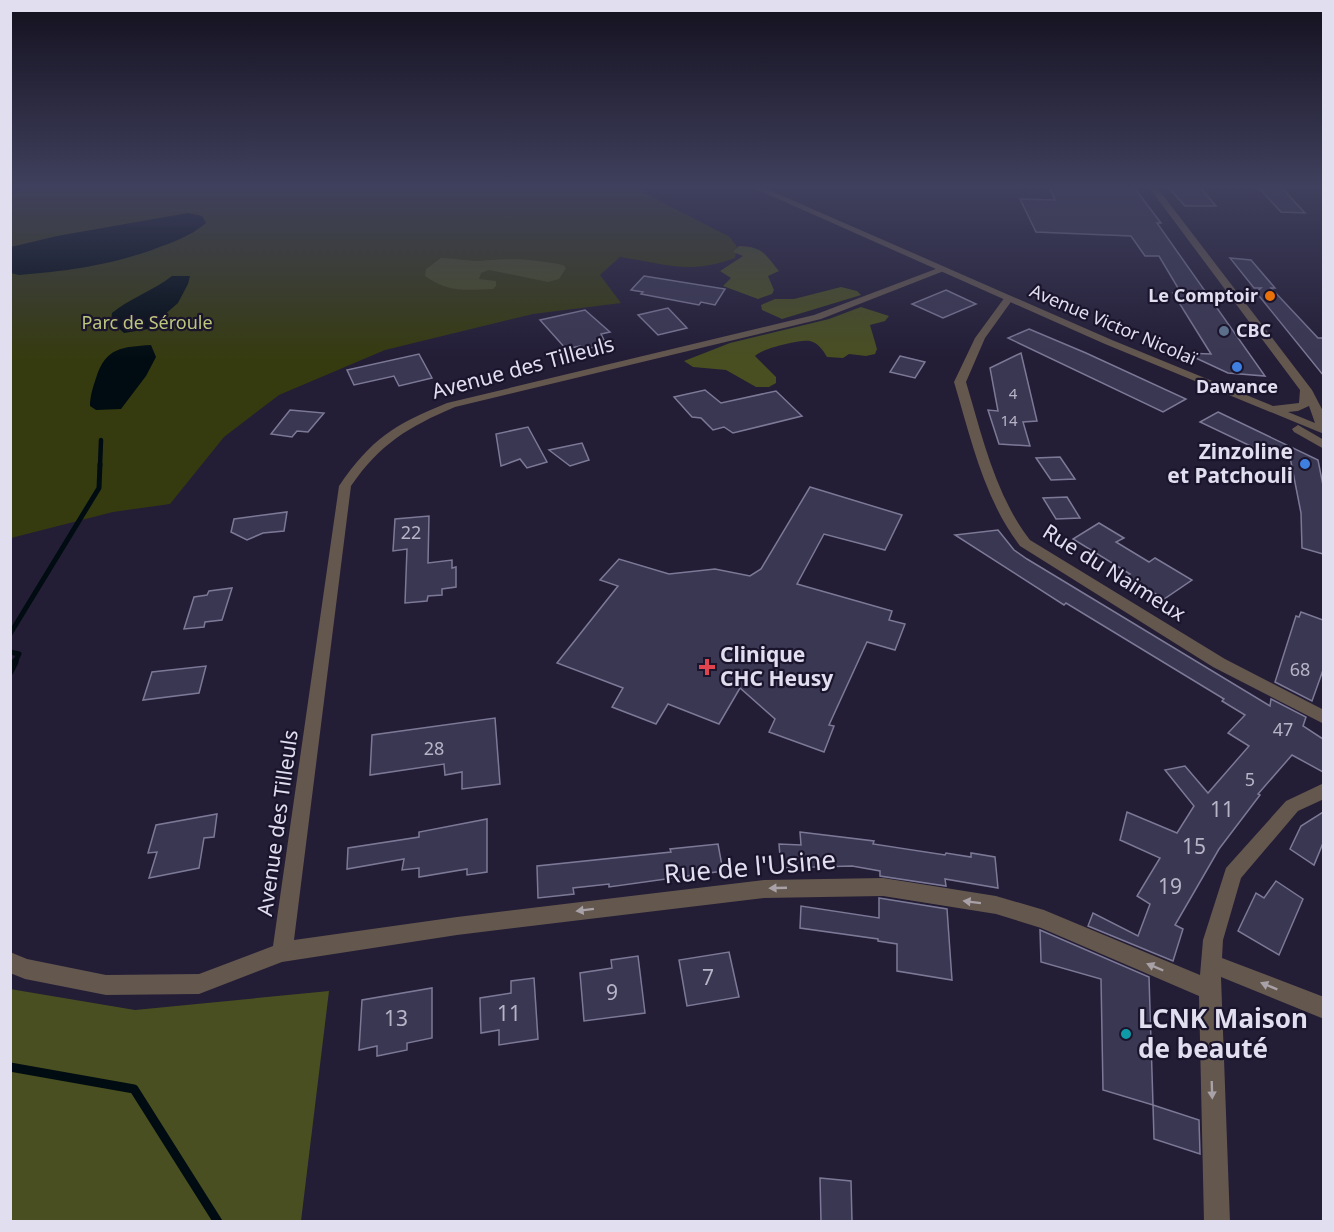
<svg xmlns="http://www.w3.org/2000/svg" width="1334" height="1232" font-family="'Noto Sans',sans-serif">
  <rect width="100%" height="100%" fill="#231d36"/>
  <path fill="#363b0f" d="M27,186H636L650,196L730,237L737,247L735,258C689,275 666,264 620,257L600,275L621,303L533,314L385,350L279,395L224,437L170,504L113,512L11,538L10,196Z"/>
  <g fill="#494f20">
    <path d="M739,246C763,247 764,253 779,271L768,276L774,290L772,294L758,299L723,286L731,278L720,271L743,256L733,252Z"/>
    <path d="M441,258C453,258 466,261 479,261C511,258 531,259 563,265L566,268L559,279L548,282L489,270L481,273L479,279L496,281V286L493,289C464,290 450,293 425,276L426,269Z"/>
    <polygon points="841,287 857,291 861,295 782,319 762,310 761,305 775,299 794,299"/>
    <path d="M861,307L889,316L885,321L870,325L877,349L875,354L866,356L849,354L843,358L827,357C823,350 818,343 810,341C800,339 761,349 755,356L776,377V383L769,387H756L726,370L693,367L684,361L730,343L829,319Z"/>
    <polygon points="10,989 135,1010 329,991 301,1221 11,1221"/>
  </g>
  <g fill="#000c11">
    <path d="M188,213L202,216L206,223C190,237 172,242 152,250C105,266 68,271 19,275L11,273V247L57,236Z"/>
    <path d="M172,276H190L188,284L178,303L148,329L124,333L111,321L112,313C130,298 153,291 172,276Z"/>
    <path d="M151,345L156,357L146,376L121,409L96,410L90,406C90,396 93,387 96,378C106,347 122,347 151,345Z"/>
  </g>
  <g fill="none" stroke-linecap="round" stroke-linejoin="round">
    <polyline stroke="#000c11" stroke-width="4.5" points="100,466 101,440"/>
    <g stroke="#000c11" stroke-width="5">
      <polyline points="10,634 99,488 100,464"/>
      <polyline points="10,652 19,654 14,664"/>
    </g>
    <polyline stroke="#000c11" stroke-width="7" points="10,672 15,662"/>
    <polyline stroke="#000c11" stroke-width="9" points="10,1067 134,1089 218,1222"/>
  </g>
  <g fill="#3a3752" stroke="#7c7997" stroke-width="1.5">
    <polygon points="1049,186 1133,186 1161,223 1157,223 1265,376 1228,373 1185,353 1211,354 1173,293 1181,293 1159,256 1145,256 1131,236 1036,232 1020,199 1055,200"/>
    <polygon points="1167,186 1199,186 1216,206 1185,206"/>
    <polygon points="1257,186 1281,187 1305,213 1281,212"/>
    <polygon points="1230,258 1251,260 1275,288 1271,288 1318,338 1323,338 1323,375 1256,292 1261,288 1254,288"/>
    <polygon points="644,276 725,289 715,305 701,302 699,305 641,294 643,292 631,290"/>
    <polygon points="946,290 976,304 943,318 912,304"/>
    <polygon points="668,308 687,328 658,335 638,315"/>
    <polygon points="585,310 610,332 601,334 606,344 583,350 580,346 566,349 540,320"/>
    <polygon points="1029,329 1086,353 1186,399 1163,412 1008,338"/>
    <polygon points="1021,353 1037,421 1023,422 1030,446 999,444 988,410 998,411 990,368"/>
    <polygon points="419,354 432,378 399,386 394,376 354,385 347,370"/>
    <polygon points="900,356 925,362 915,378 890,372"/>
    <polygon points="705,390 721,403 776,391 802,416 733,433 724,427 713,430 701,418 692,417 674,397"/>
    <polygon points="290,410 324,413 308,432 297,431 292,437 271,434"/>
    <polygon points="1218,412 1318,460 1323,485 1323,554 1302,548 1301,513 1290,457 1261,451 1200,422"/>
    <polygon points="528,427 547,462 527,468 520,459 501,466 496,434"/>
    <polygon points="582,443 589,460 570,466 549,450"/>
    <polygon points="1060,457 1075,479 1051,480 1036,458"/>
    <polygon points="810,487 902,515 885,550 824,534 797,584 892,611 889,620 905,624 895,650 867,642 829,725 834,726 824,752 769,732 775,719 740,688 719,724 668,704 656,724 612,707 623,688 557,663 618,586 600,580 619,559 669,574 715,569 750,576 761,569"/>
    <polygon points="1067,497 1080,518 1056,519 1043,498"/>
    <polygon points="287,512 284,531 263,533 247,540 231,532 234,519"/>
    <polygon points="429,516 428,563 452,560 452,568 456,567 456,587 442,589 442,595 428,596 427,601 405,603 407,549 393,551 395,519"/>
    <polygon points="1099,523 1124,538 1116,542 1149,562 1155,558 1192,580 1164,599 1126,576 1130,574 1073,539"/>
    <polygon points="998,530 1014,550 1027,559 1270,706 1271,699 1306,717 1303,726 1323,739 1323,772 1292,755 1258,794 1260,795 1219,849 1175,925 1183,929 1173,961 1088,926 1093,913 1138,936 1150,904 1137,896 1160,858 1120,840 1127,812 1177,833 1194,806 1165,770 1185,766 1208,793 1249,746 1228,733 1245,715 1222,701 1224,699 1066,603 1064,605 955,535"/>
    <polygon points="232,588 222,620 205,622 204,627 184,629 194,597 207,595 209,591"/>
    <polygon points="1301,612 1323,620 1323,670 1312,701 1275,682 1296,616 1299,617"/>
    <polygon points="206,666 199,693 143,700 152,672"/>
    <polygon points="495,718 500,784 462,789 462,772 445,775 444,764 370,775 372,735"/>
    <polygon points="1323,812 1323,843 1314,865 1290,849 1301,826"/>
    <polygon points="217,814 214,837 204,838 199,868 149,878 157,852 148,853 156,825"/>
    <polygon points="487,819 487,872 467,875 467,869 419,877 419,868 402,870 404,859 347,869 348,848 419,837 419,832"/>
    <polygon points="800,832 874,841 873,844 945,855 946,853 971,857 971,853 995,857 998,888 945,879 946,886 880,876 880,871 852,866 781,868 779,844 801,845"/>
    <polygon points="718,844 723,871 609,887 609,884 573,888 574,894 538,898 537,866 671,852 670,849"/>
    <polygon points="1276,881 1303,899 1279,955 1238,931 1256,893 1264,898"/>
    <polygon points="879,898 947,909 952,980 897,971 897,944 878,941 878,939 800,928 801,906 879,918"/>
    <polygon points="1040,930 1149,977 1153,1105 1103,1090 1101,979 1041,962"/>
    <polygon points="729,952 739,997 687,1006 679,960"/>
    <polygon points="638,956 645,1013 584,1021 580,973 612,968 611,960"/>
    <polygon points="534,978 538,1039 499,1045 499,1030 481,1033 480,998 511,993 511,981"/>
    <polygon points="432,988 432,1038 407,1043 407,1050 377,1056 377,1046 359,1050 362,1000"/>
    <polygon points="1153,1105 1199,1120 1200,1154 1154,1139"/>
    <polygon points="820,1178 851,1181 852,1221 821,1221"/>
  </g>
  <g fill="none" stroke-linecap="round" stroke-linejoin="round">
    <g fill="#63574e" fill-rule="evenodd">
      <path d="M941,267L949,269L821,319L455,407C408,427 380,444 351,486L294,940L457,917L764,880L883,878L996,896L1044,910L1200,975L1203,940L1226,868L1286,801L1324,783V799L1298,811L1241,878L1223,940L1222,958L1324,997V1019L1221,977L1230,1222H1204L1199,996L1041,928L996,914L883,896L764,898L457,935L282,962L199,994L106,995L25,979L10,973V952L27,959L106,975L199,974L273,946L339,486C371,439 395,424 447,403L814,315Z"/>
      <path d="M1005,297L1013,299L985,338L966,382C982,435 995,495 1030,540L1225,659L1324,710V724L1213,667L1020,546C984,499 971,439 954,382L975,338Z"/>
    </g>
    <g fill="#63574e" fill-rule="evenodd">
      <path d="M749,186H760L1112,340L1273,406L1299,403L1300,390L1148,186H1156L1312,390L1324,413V434L1105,344ZM1309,406L1315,423L1288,412L1298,411Z"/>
      <polygon points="1298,425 1324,440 1324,449 1294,432 1292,429"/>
    </g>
    <polygon fill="#b19582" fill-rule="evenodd" points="1319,186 1324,186 1324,189 1320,188"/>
  </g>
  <defs><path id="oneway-solid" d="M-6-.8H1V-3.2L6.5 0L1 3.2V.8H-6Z" transform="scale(1.5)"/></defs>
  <g fill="#a8a1a7">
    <use href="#oneway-solid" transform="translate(778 888) rotate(178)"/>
    <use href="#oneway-solid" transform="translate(972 902) rotate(-173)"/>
    <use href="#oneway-solid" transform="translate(585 910) rotate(173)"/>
    <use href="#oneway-solid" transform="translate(1155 967) rotate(-157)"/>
    <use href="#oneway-solid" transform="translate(1269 986) rotate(-158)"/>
    <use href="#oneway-solid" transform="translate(1212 1090) rotate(88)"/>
  </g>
  <linearGradient id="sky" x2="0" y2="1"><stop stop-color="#13101e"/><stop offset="0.52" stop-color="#3f405d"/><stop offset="1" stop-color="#3f405d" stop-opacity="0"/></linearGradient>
  <rect width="1334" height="359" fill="url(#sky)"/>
  <circle fill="#e8710a" stroke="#1a142c" stroke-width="2" cx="1270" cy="296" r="6"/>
  <circle fill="#5c6f8a" stroke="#1a142c" stroke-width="2" cx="1224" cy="331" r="6"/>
  <g fill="#3f7fe0" stroke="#1a142c" stroke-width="2">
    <circle cx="1237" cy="367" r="6"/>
    <circle cx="1305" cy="464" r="6"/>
  </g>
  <path fill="#e0444e" stroke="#1a142c" stroke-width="2" d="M704 658h6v6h6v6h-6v6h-6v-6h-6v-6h6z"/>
  <circle fill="#0f9aa8" stroke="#1a142c" stroke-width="2" cx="1126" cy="1034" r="6"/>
  <g text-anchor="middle" stroke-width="4.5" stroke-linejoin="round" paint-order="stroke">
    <g font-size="15" fill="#b7b4c8">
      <text x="1013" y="399">4</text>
      <text x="1009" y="426">14</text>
    </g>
    <g font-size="18" font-weight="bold" fill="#e1deef" stroke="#1a142c" text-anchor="end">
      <text x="1258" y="302">Le Comptoir</text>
      <text x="1236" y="337" text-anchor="start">CBC</text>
      <text x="1237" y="393" text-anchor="middle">Dawance</text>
    </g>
    <g font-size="18" fill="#bcc77c" stroke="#1a142c">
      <text x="147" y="329">Parc de Séroule</text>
    </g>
    <g font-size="18" fill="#e1deef" stroke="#1a142c">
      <text transform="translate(1113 325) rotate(23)" y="6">Avenue Victor Nicolaï</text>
    </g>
    <g font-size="18" fill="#b7b4c8">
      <text x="411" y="539">22</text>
      <text x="1300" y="676">68</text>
      <text x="1283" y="736">47</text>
      <text x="434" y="755">28</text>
      <text x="1250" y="786">5</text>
    </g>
    <g font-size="21" fill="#e1deef" stroke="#1a142c">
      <text transform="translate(523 368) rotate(-15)" y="7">Avenue des Tilleuls</text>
      <text transform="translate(1114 573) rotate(32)" y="7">Rue du Naimeux</text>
      <text transform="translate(278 823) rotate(-82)" y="7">Avenue des Tilleuls</text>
    </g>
    <g font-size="21" font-weight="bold" fill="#e1deef" stroke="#1a142c" text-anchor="end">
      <text x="1293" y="459">Zinzoline<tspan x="1293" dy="24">et Patchouli</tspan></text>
      <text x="720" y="662" text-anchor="start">Clinique<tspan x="720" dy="24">CHC Heusy</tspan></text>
    </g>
    <g font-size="21" fill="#b7b4c8">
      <text x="1222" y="817">11</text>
      <text x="1194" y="854">15</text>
      <text x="1170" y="894">19</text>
      <text x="708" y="985">7</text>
      <text x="612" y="1000">9</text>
      <text x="509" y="1021">11</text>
      <text x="396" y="1026">13</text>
    </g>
    <g font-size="26" fill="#e1deef" stroke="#1a142c">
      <text transform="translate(750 867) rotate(-5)" y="9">Rue de l'Usine</text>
    </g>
    <g font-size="26" font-weight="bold" fill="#e1deef" stroke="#1a142c" text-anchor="start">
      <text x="1138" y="1028">LCNK Maison<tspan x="1138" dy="30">de beauté</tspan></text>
    </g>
  </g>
  <rect width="1334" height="1232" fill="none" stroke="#e1deef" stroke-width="24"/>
</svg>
